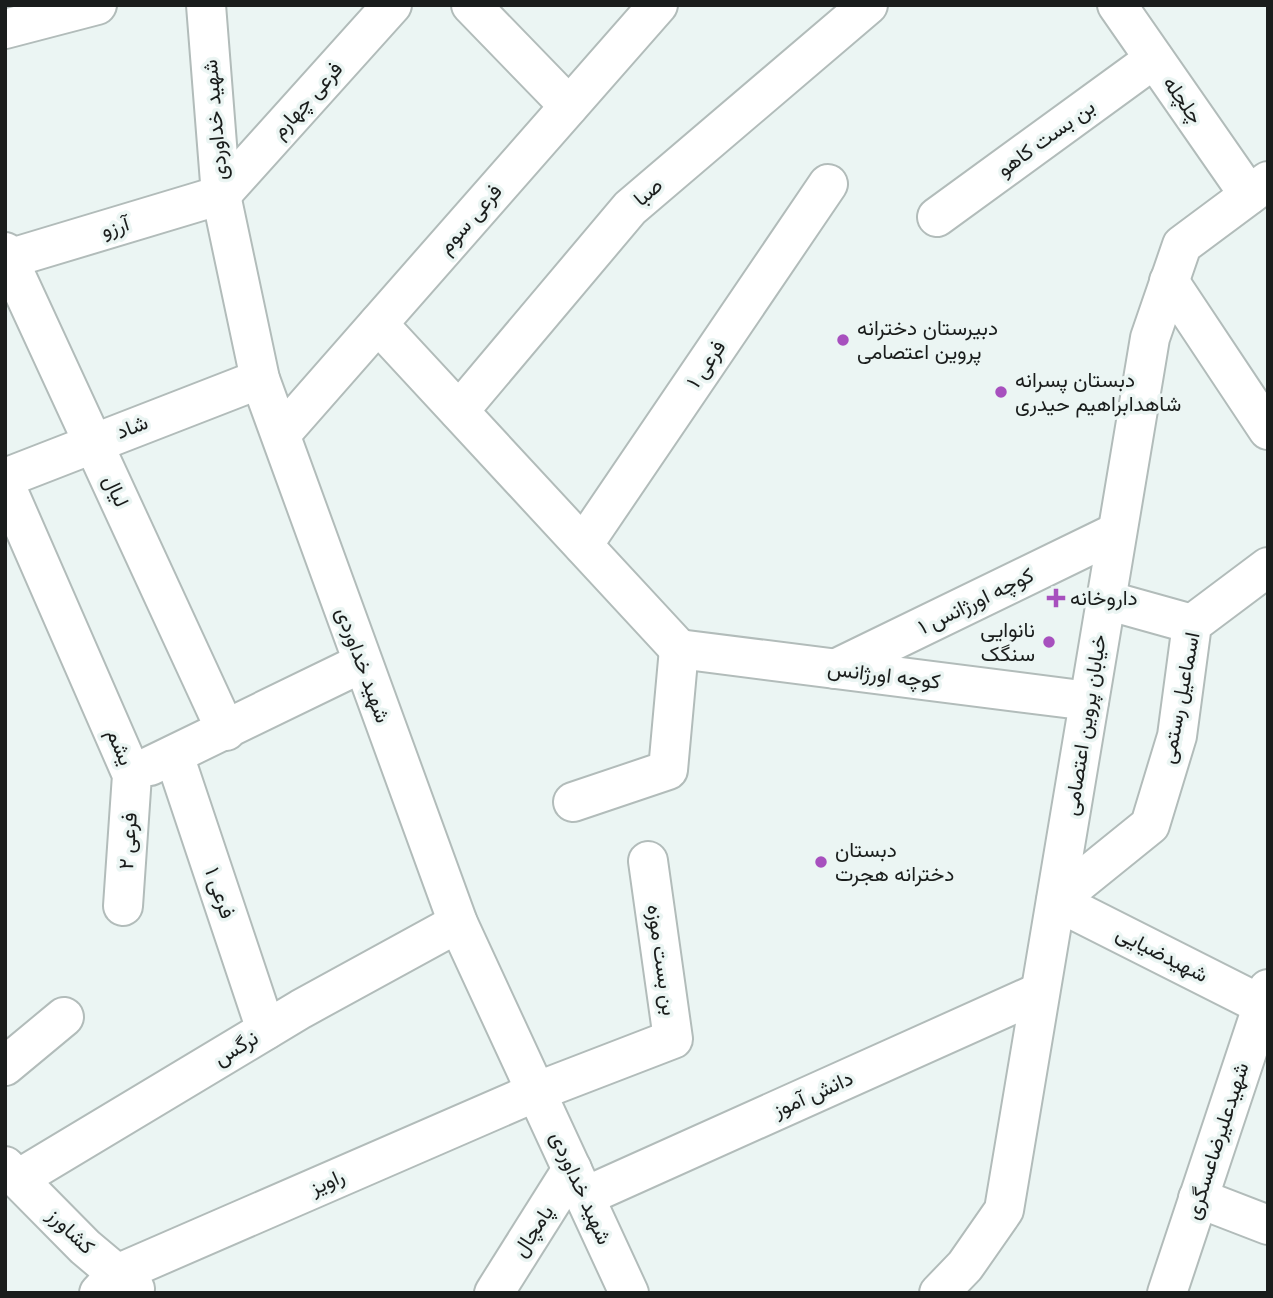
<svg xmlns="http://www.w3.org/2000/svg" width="1273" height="1298" font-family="Poppins,Vazirmatn,sans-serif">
  <rect width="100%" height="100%" fill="#ebf5f3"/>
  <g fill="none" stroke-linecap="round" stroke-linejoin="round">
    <g stroke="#b2bcba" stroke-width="42">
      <g id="minor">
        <polyline points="206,5 221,195 260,379 458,923 629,1293"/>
        <polyline points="471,5 569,106"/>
        <polyline points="1117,5 1249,195"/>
        <polyline points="5,29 97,5"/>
        <polyline points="937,217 1154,59"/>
        <polyline points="5,252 226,731"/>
        <polyline points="8,259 221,195 392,5"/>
        <polyline points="1169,281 1268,430"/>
        <polyline points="378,324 679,649"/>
        <polyline points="459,411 630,208 868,5"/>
        <polyline points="282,433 658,5"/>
        <polyline points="5,478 260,379"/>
        <polyline points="5,484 132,775 123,906"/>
        <polyline points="583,545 828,184"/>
        <polyline points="1268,567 1192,624 1177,736 1150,825 1056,901 1268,1008"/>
        <polyline points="1106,600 1192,624"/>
        <polyline points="679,649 1089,701"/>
        <polyline points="835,669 1117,532"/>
        <polyline points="174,755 266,1030"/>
        <polyline points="150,766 362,663"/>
        <polyline points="573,802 668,770 679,649"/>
        <polyline points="5,1066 64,1017"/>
        <polyline points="5,1166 85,1247 135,1289"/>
        <polyline points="18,1179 301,1009 458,923"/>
        <polyline points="586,1196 1040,992"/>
        <polyline points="1198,1198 1268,1225"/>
        <polyline points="99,1293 117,1274 538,1091 673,1039 648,861"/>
        <polyline points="494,1293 572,1169"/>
        <polyline points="939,1293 965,1266 1004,1210 1150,338 1182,245 1268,181"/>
        <polyline points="1167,1293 1268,989"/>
      </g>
    </g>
    <use href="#minor" stroke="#fff" stroke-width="38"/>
  </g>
  <g fill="#a750be" stroke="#ebf5f3" stroke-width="2.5">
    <circle cx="843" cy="340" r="7"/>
    <circle cx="1001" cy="392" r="7"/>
    <path d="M1052.5 587.5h7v7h7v7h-7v7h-7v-7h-7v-7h7z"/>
    <circle cx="1049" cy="642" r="7"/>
    <circle cx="821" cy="862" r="7"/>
  </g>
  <g text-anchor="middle" stroke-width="7" stroke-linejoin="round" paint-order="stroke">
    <g font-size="21" fill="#1a1d1c" stroke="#ebf5f3">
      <text transform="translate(307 100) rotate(-48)" y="7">فرعی چهارم</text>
      <text transform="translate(1183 100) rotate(55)" y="7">چلچله</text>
      <text transform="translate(215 120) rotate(-95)" y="7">شهید خداوردی</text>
      <text transform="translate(1046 138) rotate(-36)" y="7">بن بست کاهو</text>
      <text transform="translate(648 192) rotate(-41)" y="7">صبا</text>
      <text transform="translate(470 219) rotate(-49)" y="7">فرعی سوم</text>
      <text transform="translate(115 227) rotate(-17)" y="7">آرزو</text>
      <text transform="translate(706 364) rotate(-56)" y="7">فرعی ۱</text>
      <text transform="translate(132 427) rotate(-21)" y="7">شاد</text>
      <text transform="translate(116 491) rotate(65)" y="7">لیال</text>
      <text transform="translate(976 601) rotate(-26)" y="7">کوچه اورژانس ۱</text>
      <text transform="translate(363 665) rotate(70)" y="7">شهید خداوردی</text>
      <text transform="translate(884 675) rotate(7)" y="7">کوچه اورژانس</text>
      <text transform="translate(1180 698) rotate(-79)" y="7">اسماعیل رستمی</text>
      <text transform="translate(1085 725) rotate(-81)" y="7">خیابان پروین اعتصامی</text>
      <text transform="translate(120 747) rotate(67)" y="7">یشم</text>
      <text transform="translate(128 841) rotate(-86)" y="7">فرعی ۲</text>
      <text transform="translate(220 893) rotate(71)" y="7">فرعی ۱</text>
      <text transform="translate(1162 954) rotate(27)" y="7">شهیدضیایی</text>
      <text transform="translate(662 960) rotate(82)" y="7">بن بست موزه</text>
      <text transform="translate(236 1048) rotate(-31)" y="7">نرگس</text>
      <text transform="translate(813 1094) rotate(-24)" y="7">دانش آموز</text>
      <text transform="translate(1217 1141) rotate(-72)" y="7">شهیدعلیرضاعسگری</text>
      <text transform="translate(327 1182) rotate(-24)" y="7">راویز</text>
      <text transform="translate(581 1188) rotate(66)" y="7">شهید خداوردی</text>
      <text transform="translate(71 1231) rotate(44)" y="7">کشاورز</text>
      <text transform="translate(533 1231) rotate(-57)" y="7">پامچال</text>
    </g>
    <g font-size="21" fill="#1a1d1c" stroke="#ebf5f3" text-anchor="start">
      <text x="857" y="335">دبیرستان دخترانه<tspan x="857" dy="24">پروین اعتصامی</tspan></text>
      <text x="1015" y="387">دبستان پسرانه<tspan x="1015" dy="24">شاهدابراهیم حیدری</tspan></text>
      <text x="1070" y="605">داروخانه</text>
      <text x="1035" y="637" text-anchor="end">نانوایی<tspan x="1035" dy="24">سنگک</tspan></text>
      <text x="835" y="857">دبستان<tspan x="835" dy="24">دخترانه هجرت</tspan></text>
    </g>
  </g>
  <rect width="1273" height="1298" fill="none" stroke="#1a1d1c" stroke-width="14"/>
</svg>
